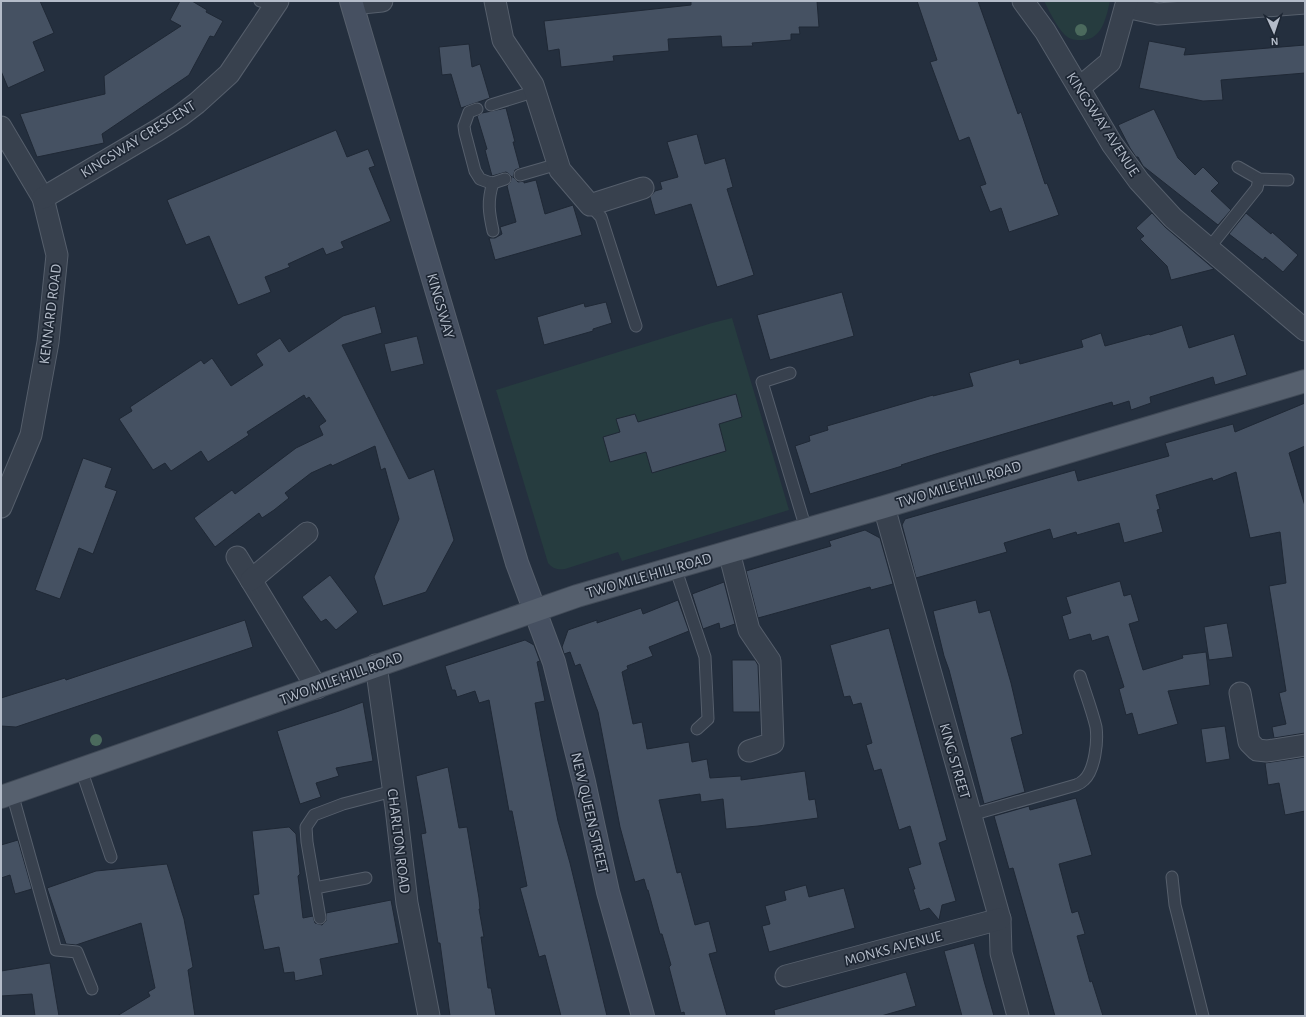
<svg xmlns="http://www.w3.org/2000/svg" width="1306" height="1017" font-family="'Alegreya Sans',sans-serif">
  <rect width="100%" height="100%" fill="#242f3e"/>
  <g fill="#263c3f">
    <path d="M1044,1H1110C1106,18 1102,42 1079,40C1074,40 1069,39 1065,35C1056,26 1050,12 1044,1Z"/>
    <path d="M732,318L789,510L622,561L618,552L565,569C558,570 553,569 548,563L496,390L712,323Z"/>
  </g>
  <g fill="#455162" stroke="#1f2835">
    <polygon points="1,1 40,1 54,33 33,42 45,71 8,88 1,71"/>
    <polygon points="180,1 192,1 207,10 206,12 223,21 214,37 210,36 189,75 102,134 104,143 37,157 20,114 105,94 104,76 181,26 170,20"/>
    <polygon points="691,1 817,1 819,27 799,27 800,34 791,34 791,40 752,43 753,46 722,47 721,36 668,39 669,51 613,56 614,61 561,67 559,49 548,51 544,21 691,5"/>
    <polygon points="917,1 978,1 1018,114 1021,112 1045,184 1047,183 1059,215 1009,232 1001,208 990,212 980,186 986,184 969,137 959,141 930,62 937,60"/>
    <polygon points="1149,41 1186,48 1184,55 1305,45 1305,73 1221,80 1223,100 1203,101 1139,88"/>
    <polygon points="469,44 472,67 480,64 490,98 461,108 451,74 442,75 439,47"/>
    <polygon points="506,108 515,142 513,142 520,168 515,170 513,177 518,182 524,181 524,183 536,180 545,214 573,205 582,235 495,260 489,238 495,238 502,234 500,227 516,222 507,186 510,183 512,177 509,174 506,172 492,176 485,150 487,149 477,116 482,113"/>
    <polygon points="1154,109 1178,158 1195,175 1203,167 1219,183 1211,191 1231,210 1218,225 1143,166 1138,157 1136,157 1130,148 1118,125"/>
    <polygon points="336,130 347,157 368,149 375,166 369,168 391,221 341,242 344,248 326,255 323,248 288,264 290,267 265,277 271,292 238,305 209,236 186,245 167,200"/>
    <polygon points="697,134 705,164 725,158 733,187 727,189 754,275 717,287 691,204 655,215 650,197 655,191 662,189 660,182 678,177 667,142"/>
    <polygon points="1152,213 1165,227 1214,269 1171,280 1167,266 1140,239 1144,236 1136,228"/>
    <polygon points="1246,213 1271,234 1272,232 1298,255 1283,272 1265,257 1263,260 1229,234"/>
    <polygon points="842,292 854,336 770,360 757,315"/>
    <polygon points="606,302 612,323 593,329 593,331 544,345 537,317 584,303 585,307"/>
    <polygon points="375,306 382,333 342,345 409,479 434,469 454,540 426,592 383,606 374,577 399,519 385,468 381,470 375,446 332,466 331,464 311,473 285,493 289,498 274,510 262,518 259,513 215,547 194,518 232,490 235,494 296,448 323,435 319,426 326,421 309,397 306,399 304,395 247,432 249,435 208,462 201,451 171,471 165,463 153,470 119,419 132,411 130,407 201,360 204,364 212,358 231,386 263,365 256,354 280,338 289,352 343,316"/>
    <polygon points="1182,325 1189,348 1234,334 1247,375 1215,385 1213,377 1150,397 1151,403 1131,410 1129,401 1113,406 1112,402 939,453 901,465 902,466 810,494 795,446 810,441 809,436 828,430 827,426 933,395 933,396 973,386 969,373 1019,359 1020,364 1083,347 1081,340 1101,333 1105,346 1149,334 1150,335"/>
    <polygon points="417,336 424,364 391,372 384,344"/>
    <polygon points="736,394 742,417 719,424 726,451 652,473 646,452 610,462 603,437 620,432 616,419 635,414 638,422"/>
    <polygon points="1305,403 1305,446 1289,453 1305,506 1305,733 1274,738 1272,727 1286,724 1279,693 1286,691 1269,586 1286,583 1280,532 1250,538 1236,472 1213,481 1212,478 1156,495 1160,509 1157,510 1163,532 1124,543 1119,523 1077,535 1076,532 1053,539 1050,529 1004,543 1007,552 916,578 902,525 905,519 1075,470 1078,481 1169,456 1165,443 1233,424 1235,432"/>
    <polygon points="83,458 112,468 105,487 117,491 93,554 79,548 60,599 35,590"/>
    <polygon points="865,530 880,538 893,584 871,590 870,587 758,618 746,571 831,546 829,541"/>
    <polygon points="330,575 358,612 336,630 326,619 321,622 302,597"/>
    <polygon points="1120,581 1124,596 1131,594 1139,621 1129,624 1143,670 1183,658 1182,655 1206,652 1210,685 1168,691 1178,724 1138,735 1132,713 1126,715 1119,689 1124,687 1108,636 1092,641 1090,634 1069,640 1062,616 1071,613 1066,597"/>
    <polygon points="724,582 735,624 720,629 719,623 703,629 692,594"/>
    <polygon points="678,600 689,631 649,647 653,656 627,666 628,669 622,672 633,724 642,722 647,749 689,742 692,762 707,759 710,778 741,776 741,780 805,771 809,800 815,799 818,818 758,826 726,829 723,799 701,802 700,794 659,800 677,873 681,872 695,925 709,921 717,952 709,954 727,1016 685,1016 684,1012 681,1013 669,967 671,965 662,934 660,934 648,890 647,890 644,879 635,882 620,827 598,712 580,664 575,666 570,652 564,654 562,647 568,630 597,620 597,623 641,608 643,614"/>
    <polygon points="976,600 979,613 990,610 1011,683 1023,734 1011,738 1025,792 984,804 949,670 944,656 933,611"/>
    <polygon points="245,620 253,647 16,727 1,726 1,698 65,678 66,680"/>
    <polygon points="1227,623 1233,657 1209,660 1204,627"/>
    <polygon points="889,628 947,840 939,843 956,901 942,905 939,920 929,908 920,911 913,889 915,889 908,868 921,864 910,826 899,830 881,769 874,771 866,745 872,743 861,703 853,705 850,696 844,697 830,645"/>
    <polygon points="525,640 534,645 540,661 537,662 545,701 535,703 541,737 558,821 570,863 607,1016 561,1016 545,955 539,957 520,888 527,886 512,811 509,811 489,700 479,703 475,691 457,697 455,690 452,690 445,666"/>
    <polygon points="732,660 755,660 758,665 760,712 733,712"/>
    <polygon points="363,702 373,761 336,768 339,776 316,783 321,797 300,804 277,731 339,711"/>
    <polygon points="1225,726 1230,759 1206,763 1201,729"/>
    <polygon points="1305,757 1305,811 1285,815 1279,783 1268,785 1265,763"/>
    <polygon points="448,767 459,828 467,827 479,898 480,909 479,909 484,937 481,937 488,988 491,988 496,1016 450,1016 440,943 438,943 421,834 426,833 416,776"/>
    <polygon points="1076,798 1092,855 1059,864 1072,913 1078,911 1085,934 1077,936 1090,982 1092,981 1103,1016 1055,1016 1013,868 1009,869 994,816 1029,806 1030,810"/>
    <polygon points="289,827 296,834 300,874 298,876 303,918 313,916 315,923 322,925 326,921 326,913 391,900 399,943 320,959 323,975 295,981 294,972 284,973 279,947 264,950 253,895 259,894 252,831"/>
    <polygon points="18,840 32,889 15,894 10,875 1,878 1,845"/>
    <polygon points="167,864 184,919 193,967 188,970 195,1016 117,1016 150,996 148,992 155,988 141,923 76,945 66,944 47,888 96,871"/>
    <polygon points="806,885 809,897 844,888 855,928 769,952 762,926 770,924 765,906 786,900 784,891"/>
    <polygon points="974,943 984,981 994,1016 962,1016 949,969 944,951"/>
    <polygon points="50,963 59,1016 35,1016 32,994 1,996 1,971"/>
    <polygon points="906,972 916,1006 881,1016 775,1016 774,1010"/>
  </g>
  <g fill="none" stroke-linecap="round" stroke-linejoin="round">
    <g stroke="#565f6c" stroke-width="13">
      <g id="lane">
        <polyline points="260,1 272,4"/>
        <polyline points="491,105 536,91"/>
        <polyline points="477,109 469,112 464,126 465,133 475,171 480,179 488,182 493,183 505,179"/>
        <polyline points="1238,167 1259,179 1288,180"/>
        <polyline points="520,175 558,164"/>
        <path d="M493,183C487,201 489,213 493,231"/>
        <polyline points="590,205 601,217 636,326"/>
        <polyline points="1209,248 1257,188 1259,179"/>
        <polyline points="790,373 762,382 806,529"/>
        <polyline points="675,567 705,657 708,719 697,729"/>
        <polyline points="81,769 111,857"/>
        <polyline points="12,793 56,950 77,952 92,989"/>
        <path d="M971,815L1076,785C1079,784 1082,782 1084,780C1095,770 1098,741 1096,727C1092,710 1085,692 1080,676"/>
        <polyline points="1172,877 1175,905 1203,1016"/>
        <polyline points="315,888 366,878"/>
        <polyline points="320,918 307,842 306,827 314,815 343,804 393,791"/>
      </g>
    </g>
    <g stroke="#565f6c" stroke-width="23">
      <g id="street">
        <polyline points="495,1 503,40 533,85 560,170 590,205 643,188"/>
        <polyline points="1023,1 1045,31 1112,144 1139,181 1173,218 1305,330"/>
        <polyline points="352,4 382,1"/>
        <polyline points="1126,7 1158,14 1305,3"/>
        <polyline points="1079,88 1110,62 1127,1"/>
        <polyline points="1,127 43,198 57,255 48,342 31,435 1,507"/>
        <polyline points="43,198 158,130 180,116 197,103 229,74 278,1"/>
        <polyline points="884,507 1000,919 1001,953 1018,1016"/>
        <polyline points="729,552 749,630 770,661 773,743 749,751"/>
        <polyline points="237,557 317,688"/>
        <polyline points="251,580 307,533"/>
        <polyline points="376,665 396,808 407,903 429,1016"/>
        <polyline points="1240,693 1249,742 1257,750 1267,751 1305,745"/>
        <polyline points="786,976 1000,919"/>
      </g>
    </g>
    <g stroke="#565f6c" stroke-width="24">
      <polyline id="secondary" points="351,1 517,563 554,662 584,782 608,892 643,1016"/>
    </g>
    <g stroke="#414a57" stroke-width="24">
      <polyline id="primary" points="1,797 577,596 884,507 1305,381"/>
    </g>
    <use href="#lane" stroke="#38414e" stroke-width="11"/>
    <use href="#street" stroke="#38414e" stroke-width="21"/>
    <use href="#secondary" stroke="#465061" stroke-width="22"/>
    <use href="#primary" stroke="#56606e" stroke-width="22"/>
  </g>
  <g fill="#4b6a5d">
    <circle cx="1081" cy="30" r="6"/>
    <circle cx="96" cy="740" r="6"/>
  </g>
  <g text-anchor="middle" stroke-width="3.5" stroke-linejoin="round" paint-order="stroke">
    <g font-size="15" fill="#b4bcc9" stroke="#1d2633">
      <text transform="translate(1103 124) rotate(57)" y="5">KINGSWAY AVENUE</text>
      <text transform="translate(138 139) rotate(-32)" y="5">KINGSWAY CRESCENT</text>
      <text transform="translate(441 306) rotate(74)" y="5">KINGSWAY</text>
      <text transform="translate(50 314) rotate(-83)" y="5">KENNARD ROAD</text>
      <text transform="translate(959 484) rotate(-17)" y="5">TWO MILE HILL ROAD</text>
      <text transform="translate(649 575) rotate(-16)" y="5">TWO MILE HILL ROAD</text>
      <text transform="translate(341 678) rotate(-20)" y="5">TWO MILE HILL ROAD</text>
      <text transform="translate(955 761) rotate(74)" y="5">KING STREET</text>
      <text transform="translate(590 813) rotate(77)" y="5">NEW QUEEN STREET</text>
      <text transform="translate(399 841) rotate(83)" y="5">CHARLTON ROAD</text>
      <text transform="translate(893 948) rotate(-15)" y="5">MONKS AVENUE</text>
    </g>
  </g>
  <rect width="1306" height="1017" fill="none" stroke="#b4bcc9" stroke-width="4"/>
  <g transform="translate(1274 32) rotate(177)" stroke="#1d2633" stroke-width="3" paint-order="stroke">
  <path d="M0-3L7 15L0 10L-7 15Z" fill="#b4bcc9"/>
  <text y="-6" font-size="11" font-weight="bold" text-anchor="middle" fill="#b4bcc9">N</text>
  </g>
</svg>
